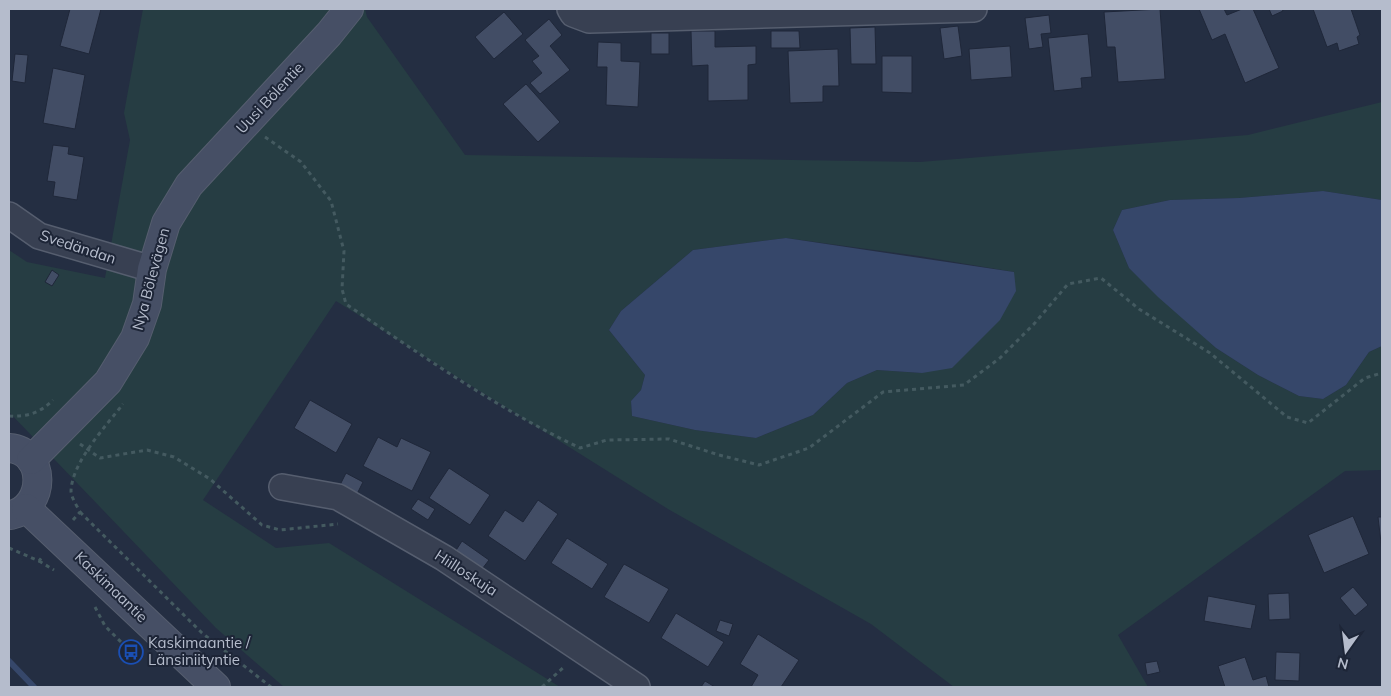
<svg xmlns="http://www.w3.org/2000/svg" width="1391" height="696" font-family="Mulish,sans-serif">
  <rect width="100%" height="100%" fill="#242e42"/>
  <path fill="#263d43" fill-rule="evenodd" d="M143,9H365L367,17L465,155L920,162L1248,135L1382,102V200L1323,191L1239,198L1170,200L1122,210L1113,230L1129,268L1216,348L1258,375L1299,396L1323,399L1346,385L1369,352L1382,346V470L1345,471L1118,635L1148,687H954L871,624L668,509L336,301L203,500L276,548L329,543L560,687H284L216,628L9,412V250L27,262L105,278L130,140L124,113ZM786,238L919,256L1014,272L922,373L877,370L847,383L813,415L756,438L695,430L632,416L631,401L641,390L645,375L609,330L621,311L693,250Z"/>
  <g fill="#36476a">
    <polygon points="1323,191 1382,200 1382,346 1369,352 1346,385 1323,399 1299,396 1258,375 1216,348 1158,297 1129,268 1113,230 1122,210 1170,200 1239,198"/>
    <polygon points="786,238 1014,272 1016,291 1000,320 952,368 922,373 877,370 847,383 813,415 756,438 695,430 632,416 631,401 641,390 645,375 609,330 621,311 693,250"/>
  </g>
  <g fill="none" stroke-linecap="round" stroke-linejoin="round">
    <polyline stroke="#36476a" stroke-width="6" points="9,661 34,687"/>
  </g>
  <g fill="#424d65" stroke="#1f2739">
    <polygon points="70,9 101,9 89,54 60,46"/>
    <polygon points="1160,9 1165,79 1118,82 1115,47 1107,47 1104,12"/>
    <polygon points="1199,9 1224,9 1227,15 1242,9 1253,9 1279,68 1245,83 1225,34 1212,40"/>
    <polygon points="1269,9 1282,9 1283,11 1272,16"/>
    <polygon points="1313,9 1351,9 1360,35 1357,37 1359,44 1339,51 1337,43 1327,47"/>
    <polygon points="504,12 523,34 494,59 475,37"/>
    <polygon points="1049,15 1051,33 1041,34 1043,47 1029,49 1025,18"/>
    <polygon points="549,19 562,35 550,46 570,70 540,94 530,83 542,73 532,61 539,56 525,40"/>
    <polygon points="958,26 962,56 944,59 940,28"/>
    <polygon points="875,27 876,64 851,64 850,28"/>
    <polygon points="691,31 715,31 715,47 756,46 756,64 748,65 748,100 708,101 708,65 692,66"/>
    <polygon points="771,31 799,31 800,48 771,48"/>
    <rect x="651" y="33" width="18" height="21"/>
    <polygon points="1088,34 1092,77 1081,78 1082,88 1054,91 1048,38"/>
    <polygon points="598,42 621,43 621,61 640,62 638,107 606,105 607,67 597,67"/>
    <polygon points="1010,46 1012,77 971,80 969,49"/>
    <polygon points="838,49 839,86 823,86 823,102 790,103 788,51"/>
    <polygon points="15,54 28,55 25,83 12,81"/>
    <polygon points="882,56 912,56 912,93 882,92"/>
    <polygon points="53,68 85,75 75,129 43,123"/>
    <polygon points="526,84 560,122 538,142 503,104"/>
    <polygon points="53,145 69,147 68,154 84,157 77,200 53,196 55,182 47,181"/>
    <polygon points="52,270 59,275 52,286 45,282"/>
    <polygon points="310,400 352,424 336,453 294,428"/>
    <polygon points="378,437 397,447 401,438 431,452 412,491 363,466"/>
    <polygon points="449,468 490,495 470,525 429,498"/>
    <polygon points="346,473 363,482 356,496 339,487"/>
    <polygon points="418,499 435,509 428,520 411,509"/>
    <polygon points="538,500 558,514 525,561 488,536 505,510 523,522"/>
    <polygon points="1353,516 1369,554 1324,573 1308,535"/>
    <polygon points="1378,517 1382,517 1382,551"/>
    <polygon points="567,538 608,564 592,589 551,563"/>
    <polygon points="462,541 489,560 479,573 453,555"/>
    <polygon points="624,564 669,589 649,623 604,597"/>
    <polygon points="1353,587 1368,605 1355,616 1340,598"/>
    <polygon points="1289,593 1290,619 1269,620 1268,594"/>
    <polygon points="1208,596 1256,605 1251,629 1204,621"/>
    <polygon points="676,613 724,642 708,667 661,638"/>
    <polygon points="720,620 733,624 729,636 716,631"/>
    <polygon points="758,634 799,660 781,687 751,687 758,675 740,664"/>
    <polygon points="1276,652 1300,653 1299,681 1275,680"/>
    <polygon points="1245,657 1253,680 1266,676 1269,687 1225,687 1218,666"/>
    <polygon points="1157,661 1160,672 1147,675 1145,663"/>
    <polygon points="705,681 715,687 701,687"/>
  </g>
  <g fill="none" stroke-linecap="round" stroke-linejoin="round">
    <g stroke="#565e6f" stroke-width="28">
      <g id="street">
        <polyline points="570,9 573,14 589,20 974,9"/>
        <polyline points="9,215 39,236 152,269"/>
        <polyline points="282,487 338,497 444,558 637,687"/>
      </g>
    </g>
    <g stroke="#565e6f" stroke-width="30">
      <g id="secondary">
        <path d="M9,448C47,451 46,507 11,515"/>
        <polyline points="31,460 108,382 135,338 147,304 152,269 166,223 189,185 329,34 349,9"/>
        <polyline points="26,508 216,687"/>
      </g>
    </g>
    <g stroke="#445a60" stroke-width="3" stroke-dasharray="4 4" stroke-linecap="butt">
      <path d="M265,137L301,162L331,201L344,251L342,289L346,304C421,355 498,409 580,448L607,440L669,439L719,455L759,465L809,448L883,392L964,385L1000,358L1034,324L1068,284L1101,278L1139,309L1210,353L1287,417L1308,423L1365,378L1382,373"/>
      <path d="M9,416C27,417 40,413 53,400"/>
      <polyline points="80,444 100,458 147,450 174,457 210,479 262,525 280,530 338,524"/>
      <polyline points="80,512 202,633 271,687"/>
      <path d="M73,520L80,512C77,506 71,497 71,491C72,462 106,426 123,404"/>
      <polyline points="9,548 39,561 43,556"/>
      <polyline points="39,561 54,570"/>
      <polyline points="95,607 105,626 131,652"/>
      <polyline points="542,687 565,666"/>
    </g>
    <use href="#street" stroke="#384052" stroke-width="25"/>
    <use href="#secondary" stroke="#464f65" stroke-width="28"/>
  </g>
  <defs>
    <g id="bus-ring" transform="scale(1.25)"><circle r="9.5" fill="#1d2537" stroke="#1a4fb4" stroke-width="1.5"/><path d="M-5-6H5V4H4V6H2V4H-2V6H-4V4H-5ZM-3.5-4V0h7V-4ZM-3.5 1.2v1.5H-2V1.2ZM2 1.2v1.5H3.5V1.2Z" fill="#1a4fb4"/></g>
  </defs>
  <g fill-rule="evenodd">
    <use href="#bus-ring" x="131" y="652"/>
  </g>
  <g text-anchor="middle" stroke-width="4" stroke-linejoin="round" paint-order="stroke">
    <g font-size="15" fill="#b5bccc" stroke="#1d2537">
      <text transform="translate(270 98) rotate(-47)" y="5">Uusi Bölentie</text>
      <text transform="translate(78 247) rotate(18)" y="5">Svedändan</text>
      <text transform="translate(151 279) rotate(-75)" y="5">Nya Bölevägen</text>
      <text transform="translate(466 573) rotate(33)" y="5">Hiilloskuja</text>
      <text transform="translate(111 587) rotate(44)" y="5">Kaskimaantie</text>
    </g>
    <g font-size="15" fill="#b5bccc" stroke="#1d2537" text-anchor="start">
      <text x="148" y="648">Kaskimaantie /<tspan x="148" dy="17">Länsiniityntie</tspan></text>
    </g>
  </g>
  <rect width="1391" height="696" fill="none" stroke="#b5bccc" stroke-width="20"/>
  <g transform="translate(1346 651) rotate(194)" stroke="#1d2537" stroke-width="4" paint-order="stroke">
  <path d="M0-4L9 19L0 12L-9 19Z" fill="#b5bccc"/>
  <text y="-8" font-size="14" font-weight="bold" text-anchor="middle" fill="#b5bccc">N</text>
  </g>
</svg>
